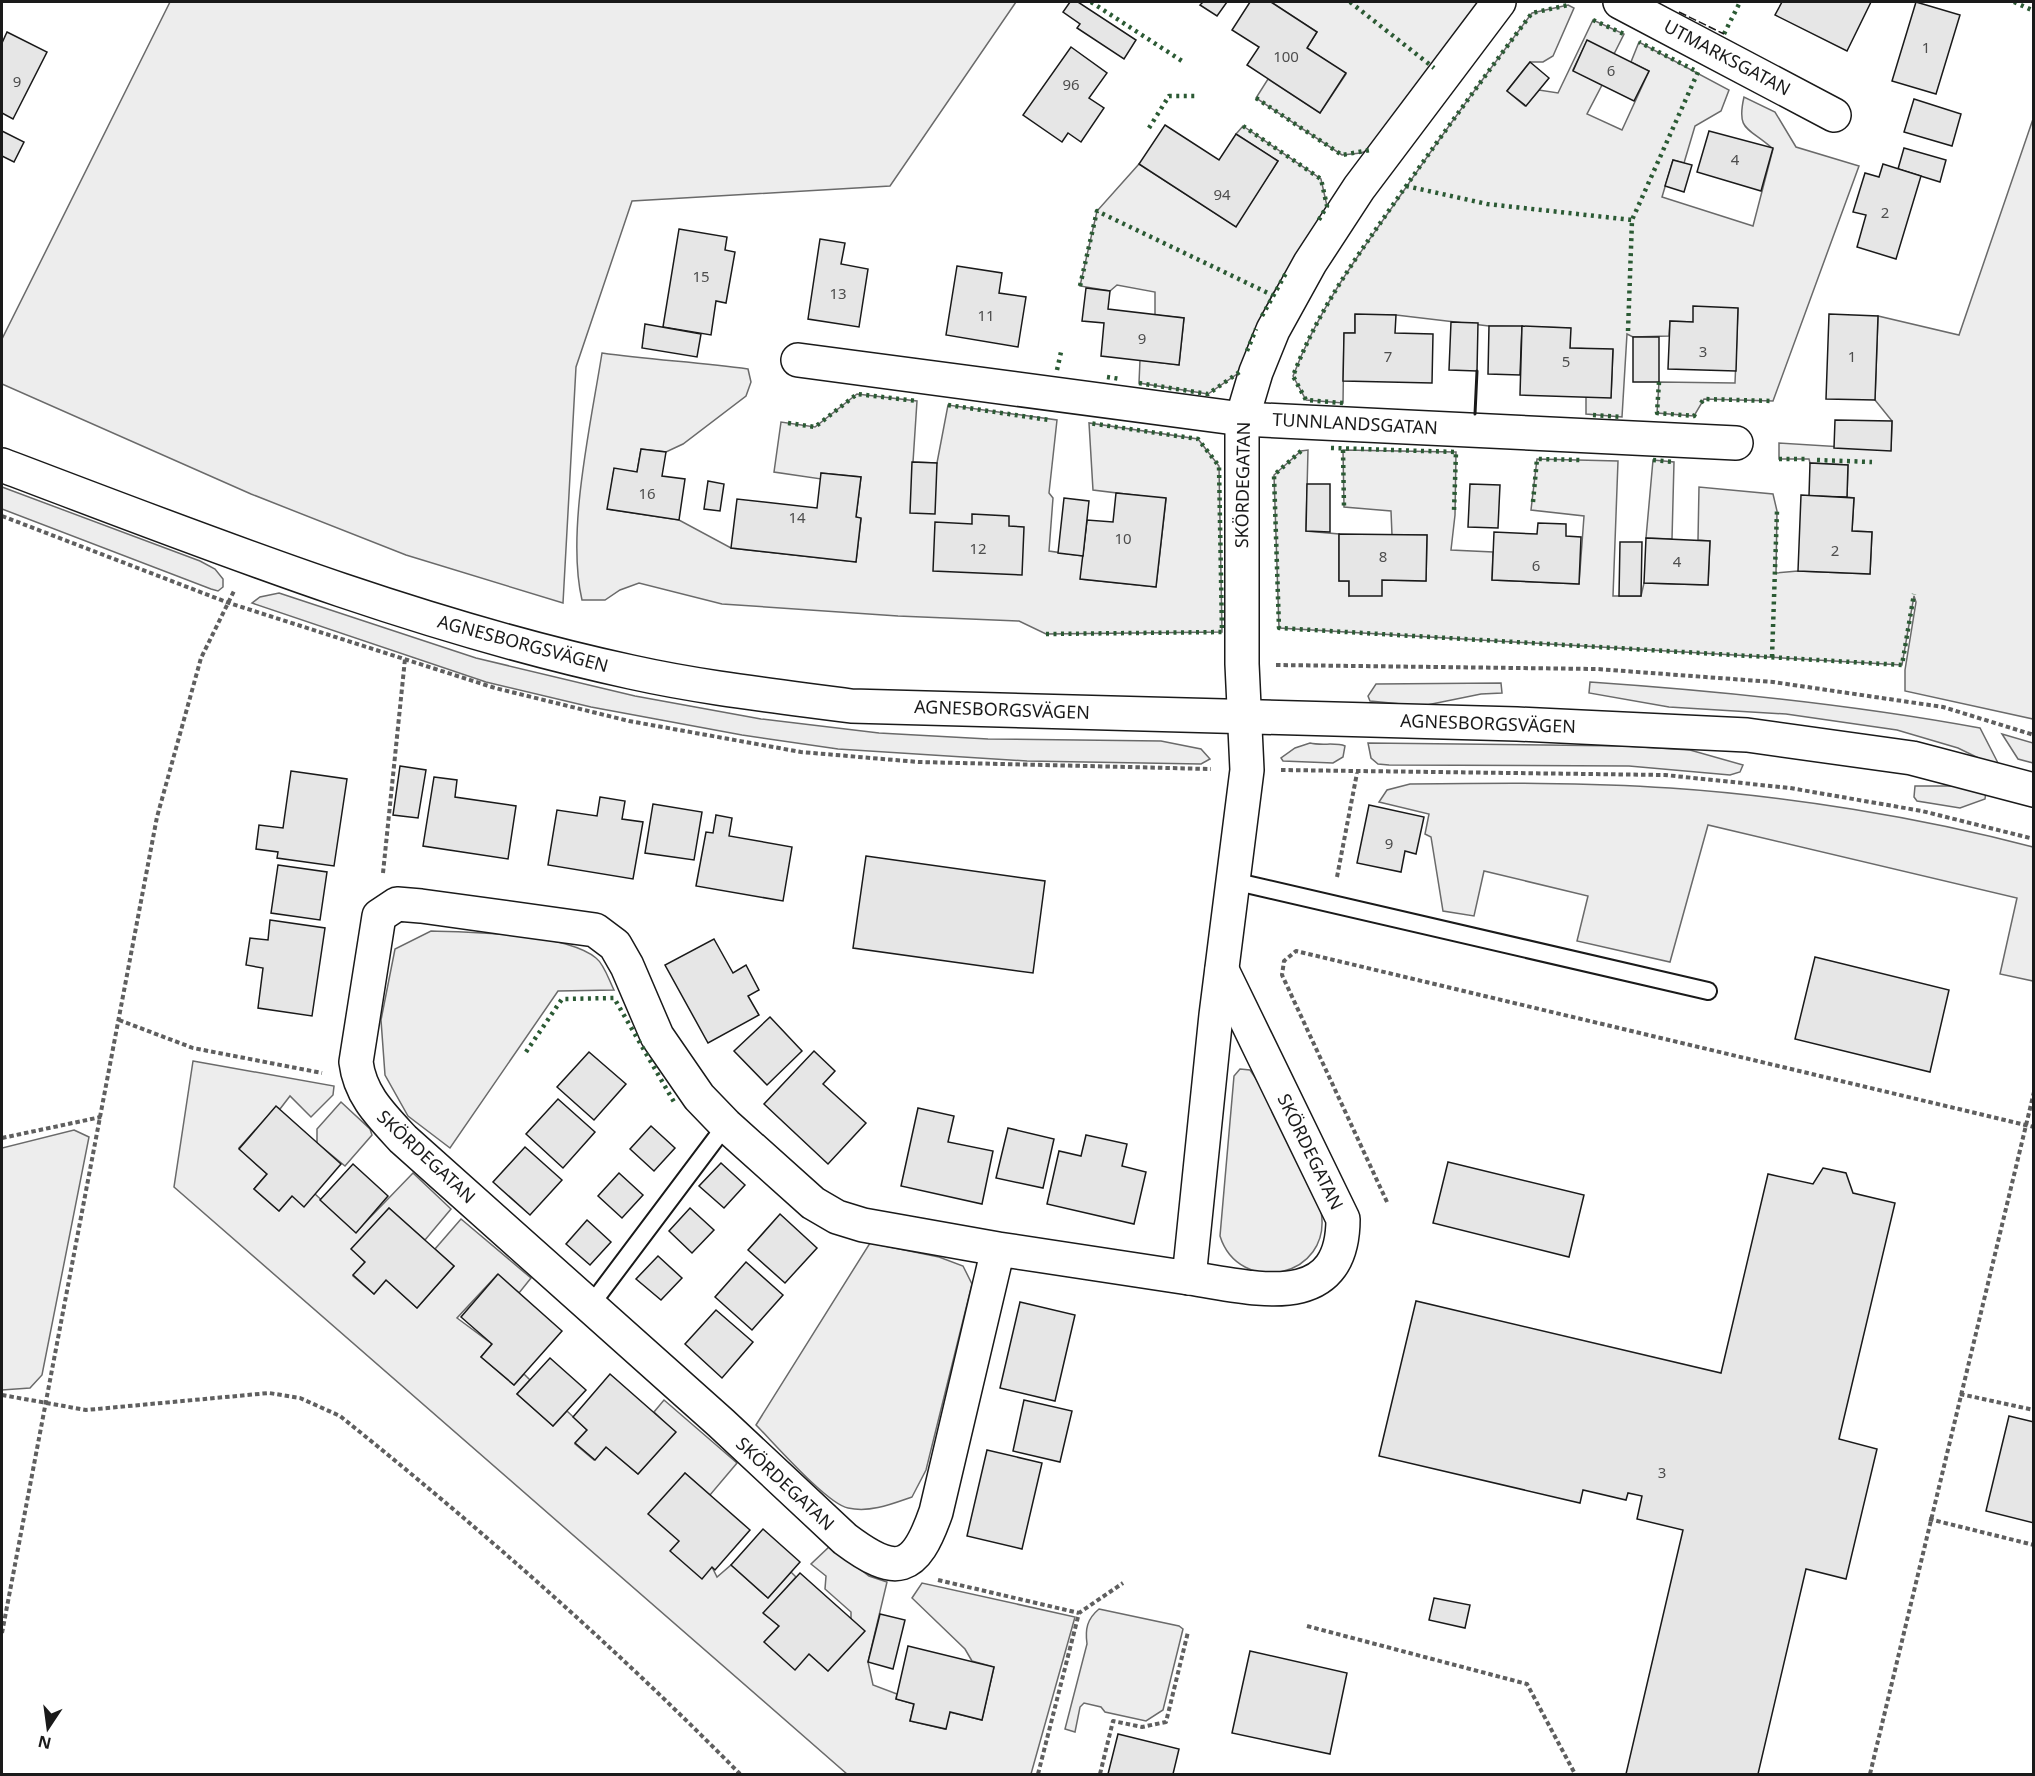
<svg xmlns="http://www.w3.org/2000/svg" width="2035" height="1776" font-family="'Noto Sans',sans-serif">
  <rect width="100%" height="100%" fill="#fff"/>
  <g fill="#ededed" stroke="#6a6a6a" stroke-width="1.5">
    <polygon points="170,2 1016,2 890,186 632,201 576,367 563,603 406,555 251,494 2,384 2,339"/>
    <polygon points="1271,2 1480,2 1374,148 1361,153 1342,155 1256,98 1268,79 1320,113 1346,74 1307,48 1317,32"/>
    <path d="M1568,5L1574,8L1553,56L1543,62H1530L1507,91L1525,106L1539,90L1558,93L1593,20L1624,34L1614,54L1587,41L1573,70L1602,85L1587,114L1622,130L1649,71L1631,62L1639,42L1729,90L1721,111L1695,126L1684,163L1673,160L1662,197L1753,226L1773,149C1749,127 1736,132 1744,97L1775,112L1796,147L1859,166L1773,401L1704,399L1694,416L1657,413L1659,382L1735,383L1738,309L1693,322L1670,321L1669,336L1633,337L1627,334L1622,417L1586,414V397H1611L1613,350L1570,348V328L1489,326L1396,315H1355V333H1344L1343,403L1306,400L1293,376C1319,308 1356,258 1398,199C1441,136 1486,74 1532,13Z"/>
    <polygon points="2033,119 2033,719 1905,691 1905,670 1916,602 1914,596 1902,665 1279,628 1274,475 1301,451 1308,450 1306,531 1339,534 1339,581 1349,581 1349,596 1382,580 1426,581 1427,535 1392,535 1391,511 1344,507 1343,450 1456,452 1455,515 1451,550 1493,552 1492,580 1579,584 1584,516 1531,510 1537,459 1618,461 1613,596 1641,596 1644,583 1708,585 1710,541 1698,540 1699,487 1773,494 1777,511 1776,573 1798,571 1870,574 1872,532 1852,531 1854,498 1847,497 1848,465 1810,463 1809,459 1779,459 1779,443 1891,450 1892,421 1875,400 1878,316 1959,335"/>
    <polygon points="1243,126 1321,179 1327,206 1272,295 1250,340 1240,372 1208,394 1139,383 1140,360 1179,365 1184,318 1155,315 1155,292 1117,285 1110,291 1080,286 1097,211 1139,164 1235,226 1278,161 1236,134"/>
    <path d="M602,353C651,360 699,362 748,369L751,382L746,396L683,444L666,452L641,449L637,472L614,469L608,509L679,520L731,548L856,562L861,519L856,517L861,477L821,473V479L774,472L781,422L815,427L857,394L917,401L913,462L937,463L948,405L1057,420L1049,493L1053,498L1049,551L1083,556L1081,579L1156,587L1166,499L1093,490L1089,423L1198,439L1219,466L1222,632L1046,634L1019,621L898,616L722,604L639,583L620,590L605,600H582C566,532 591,423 602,353Z"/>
    <polygon points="1653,460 1674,462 1672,539 1646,538"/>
    <polygon points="2,487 200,561 215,569 223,579 223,587 218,591 211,589 2,509"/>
    <polygon points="279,593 476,658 635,696 761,719 879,733 988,739 1161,741 1201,749 1210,759 1201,764 1027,761 838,749 742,735 591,707 486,682 252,603 260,597"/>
    <path d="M1590,682C1721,691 1850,704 1980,728L1998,763L1997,767L1958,748L1897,730L1786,714L1669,707L1589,693Z"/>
    <polygon points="1501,683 1502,693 1481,694 1422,706 1370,701 1368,696 1376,684"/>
    <polygon points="2002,734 2033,743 2033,763 2018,759"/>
    <path d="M1310,743C1321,746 1336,742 1345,746L1343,757L1333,763L1283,761L1281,758L1295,748Z"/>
    <polygon points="1368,743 1625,746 1690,750 1743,765 1740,772 1730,775 1629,766 1389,765 1378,764 1371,758"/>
    <path d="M1410,784C1496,783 1583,782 1670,788C1788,796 1919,817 2033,847V981L2000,974L2017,898L1708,825L1670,962L1577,941L1588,896L1484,871L1474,916L1443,911L1431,837L1425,834L1429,814L1379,802L1387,790Z"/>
    <polygon points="1915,786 1957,786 1986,791 1985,799 1960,808 1917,801 1914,797"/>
    <path d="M431,931C471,932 566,933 596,958C604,964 609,980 614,990L558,991L450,1148L408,1116L385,1075L381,1020L395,949Z"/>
    <polygon points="193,1061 334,1086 333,1095 311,1117 290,1096 280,1109 276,1107 239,1148 267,1174 254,1189 279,1211 292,1196 315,1194 356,1232 413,1173 451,1209 425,1240 389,1208 352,1249 365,1262 353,1276 374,1294 386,1280 417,1308 454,1266 435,1249 461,1219 531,1278 519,1293 497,1275 457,1318 492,1344 481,1357 514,1385 524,1374 530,1380 517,1394 553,1426 567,1411 587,1430 575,1444 594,1460 606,1447 638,1474 675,1432 654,1412 664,1400 737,1463 710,1495 685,1473 651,1516 712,1567 717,1577 731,1565 768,1598 791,1572 796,1577 764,1613 779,1626 765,1642 809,1654 828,1671 864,1631 851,1619 851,1612 825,1589 826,1576 811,1564 830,1546 869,1576 887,1582 868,1662 873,1685 897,1694 896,1699 914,1704 910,1721 945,1729 950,1712 982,1720 994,1667 972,1661 965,1649 912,1598 922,1583 1075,1617 1031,1774 847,1774 174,1187"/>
    <path d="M1240,1069L1250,1070L1259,1083C1275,1115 1290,1146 1305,1178C1310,1188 1319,1200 1321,1211C1333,1278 1239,1297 1220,1236L1234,1076Z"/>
    <polygon points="341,1102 370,1129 372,1135 345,1166 317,1143 317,1129"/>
    <polygon points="74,1130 89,1137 42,1375 30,1388 2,1390 2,1148"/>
    <path d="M870,1243L939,1257L963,1266L972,1284L926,1470L912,1497C892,1504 870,1513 848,1508C827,1504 774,1443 756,1425Z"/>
    <path d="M1099,1609L1179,1626L1183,1629L1163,1710L1146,1721L1105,1712L1101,1707L1084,1703L1080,1707L1075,1732L1065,1729L1087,1644C1085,1629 1087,1619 1099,1609Z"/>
  </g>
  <g fill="#e6e6e6" stroke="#1a1a1a" stroke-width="1.5">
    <polygon points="1070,2 1078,2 1136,40 1124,59 1077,28 1080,24 1063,12"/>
    <polygon points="1203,2 1227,2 1217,16 1200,5"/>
    <polygon points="1250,2 1271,2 1317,32 1307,48 1346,73 1320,113 1247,65 1259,47 1232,30"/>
    <polygon points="1782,2 1871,2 1847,51 1775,15"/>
    <polygon points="1916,2 1960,15 1936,94 1892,81"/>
    <polygon points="7,32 47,52 13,119 2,113 2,43"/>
    <polygon points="1587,40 1649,71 1634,101 1573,71"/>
    <polygon points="1071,47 1107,73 1089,98 1104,108 1081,142 1068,133 1062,142 1023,115"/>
    <polygon points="1530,62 1549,78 1526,106 1507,91"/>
    <polygon points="1914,99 1961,114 1952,146 1904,132"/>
    <polygon points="1165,125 1219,160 1236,134 1278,161 1236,227 1139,164"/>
    <polygon points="2,131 24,142 14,162 2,156"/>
    <polygon points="1709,131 1773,148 1761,191 1697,172"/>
    <polygon points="1904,148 1946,160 1940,182 1898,169"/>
    <polygon points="1673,160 1692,165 1684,192 1665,186"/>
    <polygon points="1883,164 1921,176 1896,259 1857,247 1866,215 1853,212 1865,173 1879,177"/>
    <polygon points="679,229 727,237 725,250 735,252 726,303 716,301 711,335 663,327"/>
    <polygon points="820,239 845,243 841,264 868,269 859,327 808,319"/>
    <polygon points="957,266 1002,273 999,293 1026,297 1018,347 946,335"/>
    <polygon points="1086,288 1110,291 1108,309 1184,318 1179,365 1101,356 1104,323 1082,321"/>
    <polygon points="1693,306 1738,308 1736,371 1668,369 1670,321 1693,322"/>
    <polygon points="1355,314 1396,315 1395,333 1433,334 1432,383 1343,381 1344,333 1355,333"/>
    <polygon points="1829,314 1878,316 1875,400 1826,399"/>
    <polygon points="1451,322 1478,323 1477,371 1449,370"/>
    <polygon points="645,324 701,334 697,357 642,348"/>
    <polygon points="1489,326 1522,326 1520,375 1488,374"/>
    <polygon points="1522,326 1571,328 1570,348 1613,349 1611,398 1520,395"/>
    <rect x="1633" y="337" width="26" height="45"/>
    <polygon points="1835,420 1892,421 1891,451 1834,448"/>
    <polygon points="641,449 666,452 662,476 685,479 679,520 607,509 614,468 637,472"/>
    <polygon points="912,462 937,463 935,514 910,513"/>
    <polygon points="1810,463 1848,465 1847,497 1809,496"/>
    <polygon points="821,473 861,477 856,517 861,518 856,562 731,548 737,499 817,508"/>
    <polygon points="708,481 724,484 720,511 704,509"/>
    <polygon points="1307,484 1330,484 1330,532 1306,531"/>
    <polygon points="1470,484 1500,485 1498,528 1468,527"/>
    <polygon points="1116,493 1166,498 1156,587 1080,579 1087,520 1113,522"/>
    <polygon points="1801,495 1854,498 1852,531 1872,532 1870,574 1798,571"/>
    <polygon points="1064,498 1089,501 1083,556 1058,553"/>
    <polygon points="972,514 1009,516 1009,526 1024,527 1022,575 933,571 935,522 972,524"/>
    <polygon points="1538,523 1566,524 1566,536 1581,537 1579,584 1492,580 1494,532 1537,534"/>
    <polygon points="1339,534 1427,535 1426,581 1382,580 1382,596 1349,596 1349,581 1339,581"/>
    <polygon points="1646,538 1710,541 1708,585 1644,583"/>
    <polygon points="1620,542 1642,542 1641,596 1619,596"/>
    <polygon points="400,766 426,770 418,818 393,815"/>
    <polygon points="291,771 347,779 334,866 277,858 278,852 256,849 259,825 283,828"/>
    <polygon points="434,777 457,780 455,797 516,806 508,859 423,846"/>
    <polygon points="600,797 625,801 622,819 643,822 633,879 548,865 557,810 597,816"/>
    <polygon points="653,804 702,812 694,860 645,853"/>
    <polygon points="1369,805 1424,817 1416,854 1405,851 1401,872 1357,863"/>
    <polygon points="716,815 732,818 729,836 792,847 783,901 696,886 706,832 713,833"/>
    <polygon points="866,856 1045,881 1033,973 853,948"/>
    <polygon points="278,865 327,872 320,920 271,913"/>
    <polygon points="270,920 325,928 312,1016 258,1008 263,968 246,965 250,938 268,940"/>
    <polygon points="714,939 733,973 746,965 759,990 748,996 759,1015 708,1043 665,965"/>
    <polygon points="1815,957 1949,990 1930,1072 1795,1039"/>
    <polygon points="770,1017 802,1051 767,1085 734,1051"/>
    <polygon points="814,1051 835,1071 823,1084 866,1123 828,1164 764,1104"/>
    <polygon points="589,1052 626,1084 594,1120 557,1087"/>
    <polygon points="558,1099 595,1132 563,1168 526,1134"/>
    <polygon points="276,1106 341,1164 304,1207 292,1196 279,1211 254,1189 267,1174 239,1149"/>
    <polygon points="918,1108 954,1116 948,1142 993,1151 982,1204 901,1186"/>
    <polygon points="651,1126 675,1148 654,1171 630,1149"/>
    <polygon points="1008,1128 1054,1139 1043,1188 996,1178"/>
    <polygon points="1086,1135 1127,1144 1122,1166 1146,1172 1134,1224 1047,1204 1059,1151 1081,1156"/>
    <polygon points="525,1147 562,1180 530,1215 493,1182"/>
    <polygon points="1448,1162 1584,1195 1569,1257 1433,1223"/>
    <polygon points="721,1163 745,1185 724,1208 699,1186"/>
    <polygon points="353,1164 388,1196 356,1233 320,1200"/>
    <polygon points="1823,1168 1846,1173 1853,1193 1895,1203 1839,1439 1877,1449 1846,1579 1806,1569 1758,1774 1626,1774 1683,1530 1637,1519 1642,1496 1628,1493 1626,1500 1583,1490 1580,1503 1379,1456 1416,1301 1721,1373 1768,1174 1813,1184"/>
    <polygon points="619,1173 643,1195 622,1218 598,1196"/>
    <polygon points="389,1208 454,1266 417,1308 386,1280 374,1294 353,1275 365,1262 351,1249"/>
    <polygon points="690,1208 714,1230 692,1253 669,1231"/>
    <polygon points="780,1214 817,1248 785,1283 748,1250"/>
    <polygon points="587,1220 611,1242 590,1265 566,1244"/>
    <polygon points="658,1256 682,1278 661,1300 636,1279"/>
    <polygon points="746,1262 783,1295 752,1330 715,1297"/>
    <polygon points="498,1274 562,1331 514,1385 481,1357 492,1344 461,1317"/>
    <polygon points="1020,1302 1075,1315 1055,1401 1000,1388"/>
    <polygon points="716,1310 753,1342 722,1378 685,1344"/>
    <polygon points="550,1358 586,1390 553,1426 517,1394"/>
    <polygon points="610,1374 676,1432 638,1474 606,1447 595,1460 575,1443 587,1430 573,1417"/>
    <polygon points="1024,1400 1072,1411 1060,1462 1013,1451"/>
    <polygon points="2009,1416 2034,1422 2034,1523 1986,1511"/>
    <polygon points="987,1450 1042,1463 1022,1549 967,1536"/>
    <polygon points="685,1473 750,1530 715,1570 712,1567 702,1579 670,1551 679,1541 648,1514"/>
    <polygon points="763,1529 800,1562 768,1598 731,1565"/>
    <polygon points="800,1573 865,1631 828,1671 809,1654 795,1670 764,1642 779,1626 763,1613"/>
    <polygon points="1434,1598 1470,1605 1465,1628 1429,1620"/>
    <polygon points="880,1614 905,1620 893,1669 868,1662"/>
    <polygon points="908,1646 994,1667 982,1720 950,1712 946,1729 910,1721 914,1704 896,1699"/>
    <polygon points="1250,1651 1347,1673 1330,1754 1232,1733"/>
    <polygon points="1118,1734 1179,1749 1173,1774 1108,1774"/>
  </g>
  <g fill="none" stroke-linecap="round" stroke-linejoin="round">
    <g stroke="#1a1a1a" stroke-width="20">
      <g id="lane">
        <polyline points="1233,881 1708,991"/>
        <polyline points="590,1306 726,1125"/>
      </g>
    </g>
    <g stroke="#1a1a1a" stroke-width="36">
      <g id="street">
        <polyline points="1620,2 1834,115"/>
        <polyline points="798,360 1242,419 1736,443"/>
        <path d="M998,1249L863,1225L837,1217L813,1203L726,1125L699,1097L657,1036L627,966L615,945L595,930L421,906L397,904L379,916L356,1062C360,1095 381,1115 403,1139L721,1423L845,1539C897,1578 915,1572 936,1512L998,1249L1189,1278L1216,1015L1247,770L1242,664V419L1256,372L1273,330L1310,263L1359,188L1499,2"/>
        <path d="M1189,1278C1252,1287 1343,1315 1343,1219L1222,970"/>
      </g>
    </g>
    <g stroke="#1a1a1a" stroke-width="36">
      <path id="secondary" d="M2,465C208,543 414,625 631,672C703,688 777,696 851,706L1517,724L1747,735L1912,758L2034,790"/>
    </g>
    <g stroke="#5f5f5f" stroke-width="4" stroke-dasharray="4.5 3" stroke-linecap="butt">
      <polyline points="2,516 229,603 495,688 629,721 801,752 918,762 1211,769"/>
      <polyline points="1276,665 1597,669 1773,682 1943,707 2034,735"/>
      <polyline points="1281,770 1665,775 1790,788 1922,811 2034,839"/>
      <polyline points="383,873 405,659"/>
      <polyline points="1337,877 1357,773"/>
      <polyline points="119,1020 193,1048 322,1073"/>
      <polyline points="2,1138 101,1117"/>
      <polyline points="1387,1202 1282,975 1284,961 1296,951 2034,1127"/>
      <polyline points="1960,1394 2034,1410"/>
      <path d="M2,1395L86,1410L269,1393L300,1398L340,1416C480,1528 615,1647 740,1774"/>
      <polyline points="1929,1519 2034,1545"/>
      <polyline points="938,1580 1079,1613"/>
      <polyline points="1307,1626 1527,1684 1575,1774"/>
      <polyline points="2,1633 157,817 201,658 235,589"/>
      <polyline points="1038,1774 1079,1613 1123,1583"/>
      <polyline points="1100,1774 1113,1721 1142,1727 1166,1722 1188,1632"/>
      <polyline points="1870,1774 2034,1092"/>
    </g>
    <use href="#lane" stroke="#fff" stroke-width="16"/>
    <use href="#street" stroke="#fff" stroke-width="33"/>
    <use href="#secondary" stroke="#fff" stroke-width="33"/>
    <g stroke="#2b5a34" stroke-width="4.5" stroke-dasharray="3 4.5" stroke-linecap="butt">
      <polyline points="1091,2 1182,61"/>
      <polyline points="1350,2 1434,68"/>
      <polyline points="2014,2 2034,11"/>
      <polyline points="1593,20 1624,34"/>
      <polyline points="1724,34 1740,2"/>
      <polyline points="1256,98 1342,155 1370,150"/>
      <polyline points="1243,126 1321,179 1327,206 1317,223"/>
      <polyline points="1149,128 1169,96 1196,96"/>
      <polyline points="1406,186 1487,204 1632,220"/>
      <polyline points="1080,286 1097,211 1272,295"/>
      <polyline points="1262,316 1286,273"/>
      <polyline points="1628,331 1632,220 1698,72 1639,42"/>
      <polyline points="1247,351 1256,329"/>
      <polyline points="1057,370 1061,352"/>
      <polyline points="1107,377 1120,379"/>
      <polyline points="1659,382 1657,413 1694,416 1696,412"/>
      <polyline points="1139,383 1208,394 1241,371"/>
      <path d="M1343,403L1306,400L1293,376C1319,308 1356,258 1397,199C1441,136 1486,74 1532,13L1568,5"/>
      <polyline points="1701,403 1704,399 1773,401"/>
      <polyline points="948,405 1049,420"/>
      <polyline points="1593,415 1622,417"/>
      <polyline points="788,423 815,427 857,394 917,401"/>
      <polyline points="1331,448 1456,452 1454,511"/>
      <polyline points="1343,450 1344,507"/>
      <polyline points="1301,451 1274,475 1279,628 1902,665 1914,594"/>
      <polyline points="1779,459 1809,459"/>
      <polyline points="1653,460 1674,462"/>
      <polyline points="1817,460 1872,462"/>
      <polyline points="1533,502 1537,459 1581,460"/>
      <polyline points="1046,634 1222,632 1219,466 1198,439 1089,423"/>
      <polyline points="1772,657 1777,511"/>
      <polyline points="526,1052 562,999 614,998 674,1102"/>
    </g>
    <polyline stroke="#1a1a1a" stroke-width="1.5" stroke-dasharray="8 3" stroke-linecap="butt" points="1679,12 1724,34"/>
    <polyline stroke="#1a1a1a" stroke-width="3" points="1475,414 1477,371"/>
  </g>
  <g text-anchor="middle" stroke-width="4.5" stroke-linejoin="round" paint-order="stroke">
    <g font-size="15" fill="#4d4d4d">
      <text x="1926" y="53">1</text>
      <text x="1286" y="62">100</text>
      <text x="1611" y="76">6</text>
      <text x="17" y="87">9</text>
      <text x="1071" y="90">96</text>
      <text x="1735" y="165">4</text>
      <text x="1222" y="200">94</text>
      <text x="1885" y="218">2</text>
      <text x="701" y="282">15</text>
      <text x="838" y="299">13</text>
      <text x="986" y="321">11</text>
      <text x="1142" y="344">9</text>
      <text x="1703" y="357">3</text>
      <text x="1388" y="362">7</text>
      <text x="1852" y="362">1</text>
      <text x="1566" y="367">5</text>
      <text x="647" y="499">16</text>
      <text x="797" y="523">14</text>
      <text x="1123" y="544">10</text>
      <text x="978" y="554">12</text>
      <text x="1835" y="556">2</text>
      <text x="1383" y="562">8</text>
      <text x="1677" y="567">4</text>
      <text x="1536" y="571">6</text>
      <text x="1389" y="849">9</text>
      <text x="1662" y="1478">3</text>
    </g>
    <g font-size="18" fill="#1a1a1a" stroke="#fff">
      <text transform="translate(1727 58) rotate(28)" y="6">UTMARKSGATAN</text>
      <text transform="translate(1355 424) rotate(3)" y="6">TUNNLANDSGATAN</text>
      <text transform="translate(1243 485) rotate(-89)" y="6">SKÖRDEGATAN</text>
      <text transform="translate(523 644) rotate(15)" y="6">AGNESBORGSVÄGEN</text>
      <text transform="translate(1002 710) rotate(2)" y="6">AGNESBORGSVÄGEN</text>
      <text transform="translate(1488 724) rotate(2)" y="6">AGNESBORGSVÄGEN</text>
      <text transform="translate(1310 1152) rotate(64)" y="6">SKÖRDEGATAN</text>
      <text transform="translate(426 1157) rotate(43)" y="6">SKÖRDEGATAN</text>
      <text transform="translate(785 1484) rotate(43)" y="6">SKÖRDEGATAN</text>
    </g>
  </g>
  <rect width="2035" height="1776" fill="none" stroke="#1a1a1a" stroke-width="6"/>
  <g transform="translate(48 1728) rotate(193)" stroke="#ffffff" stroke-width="4.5" paint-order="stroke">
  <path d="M0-4.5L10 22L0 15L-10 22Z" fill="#1a1a1a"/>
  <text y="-9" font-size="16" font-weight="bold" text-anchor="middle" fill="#1a1a1a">N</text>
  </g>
</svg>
